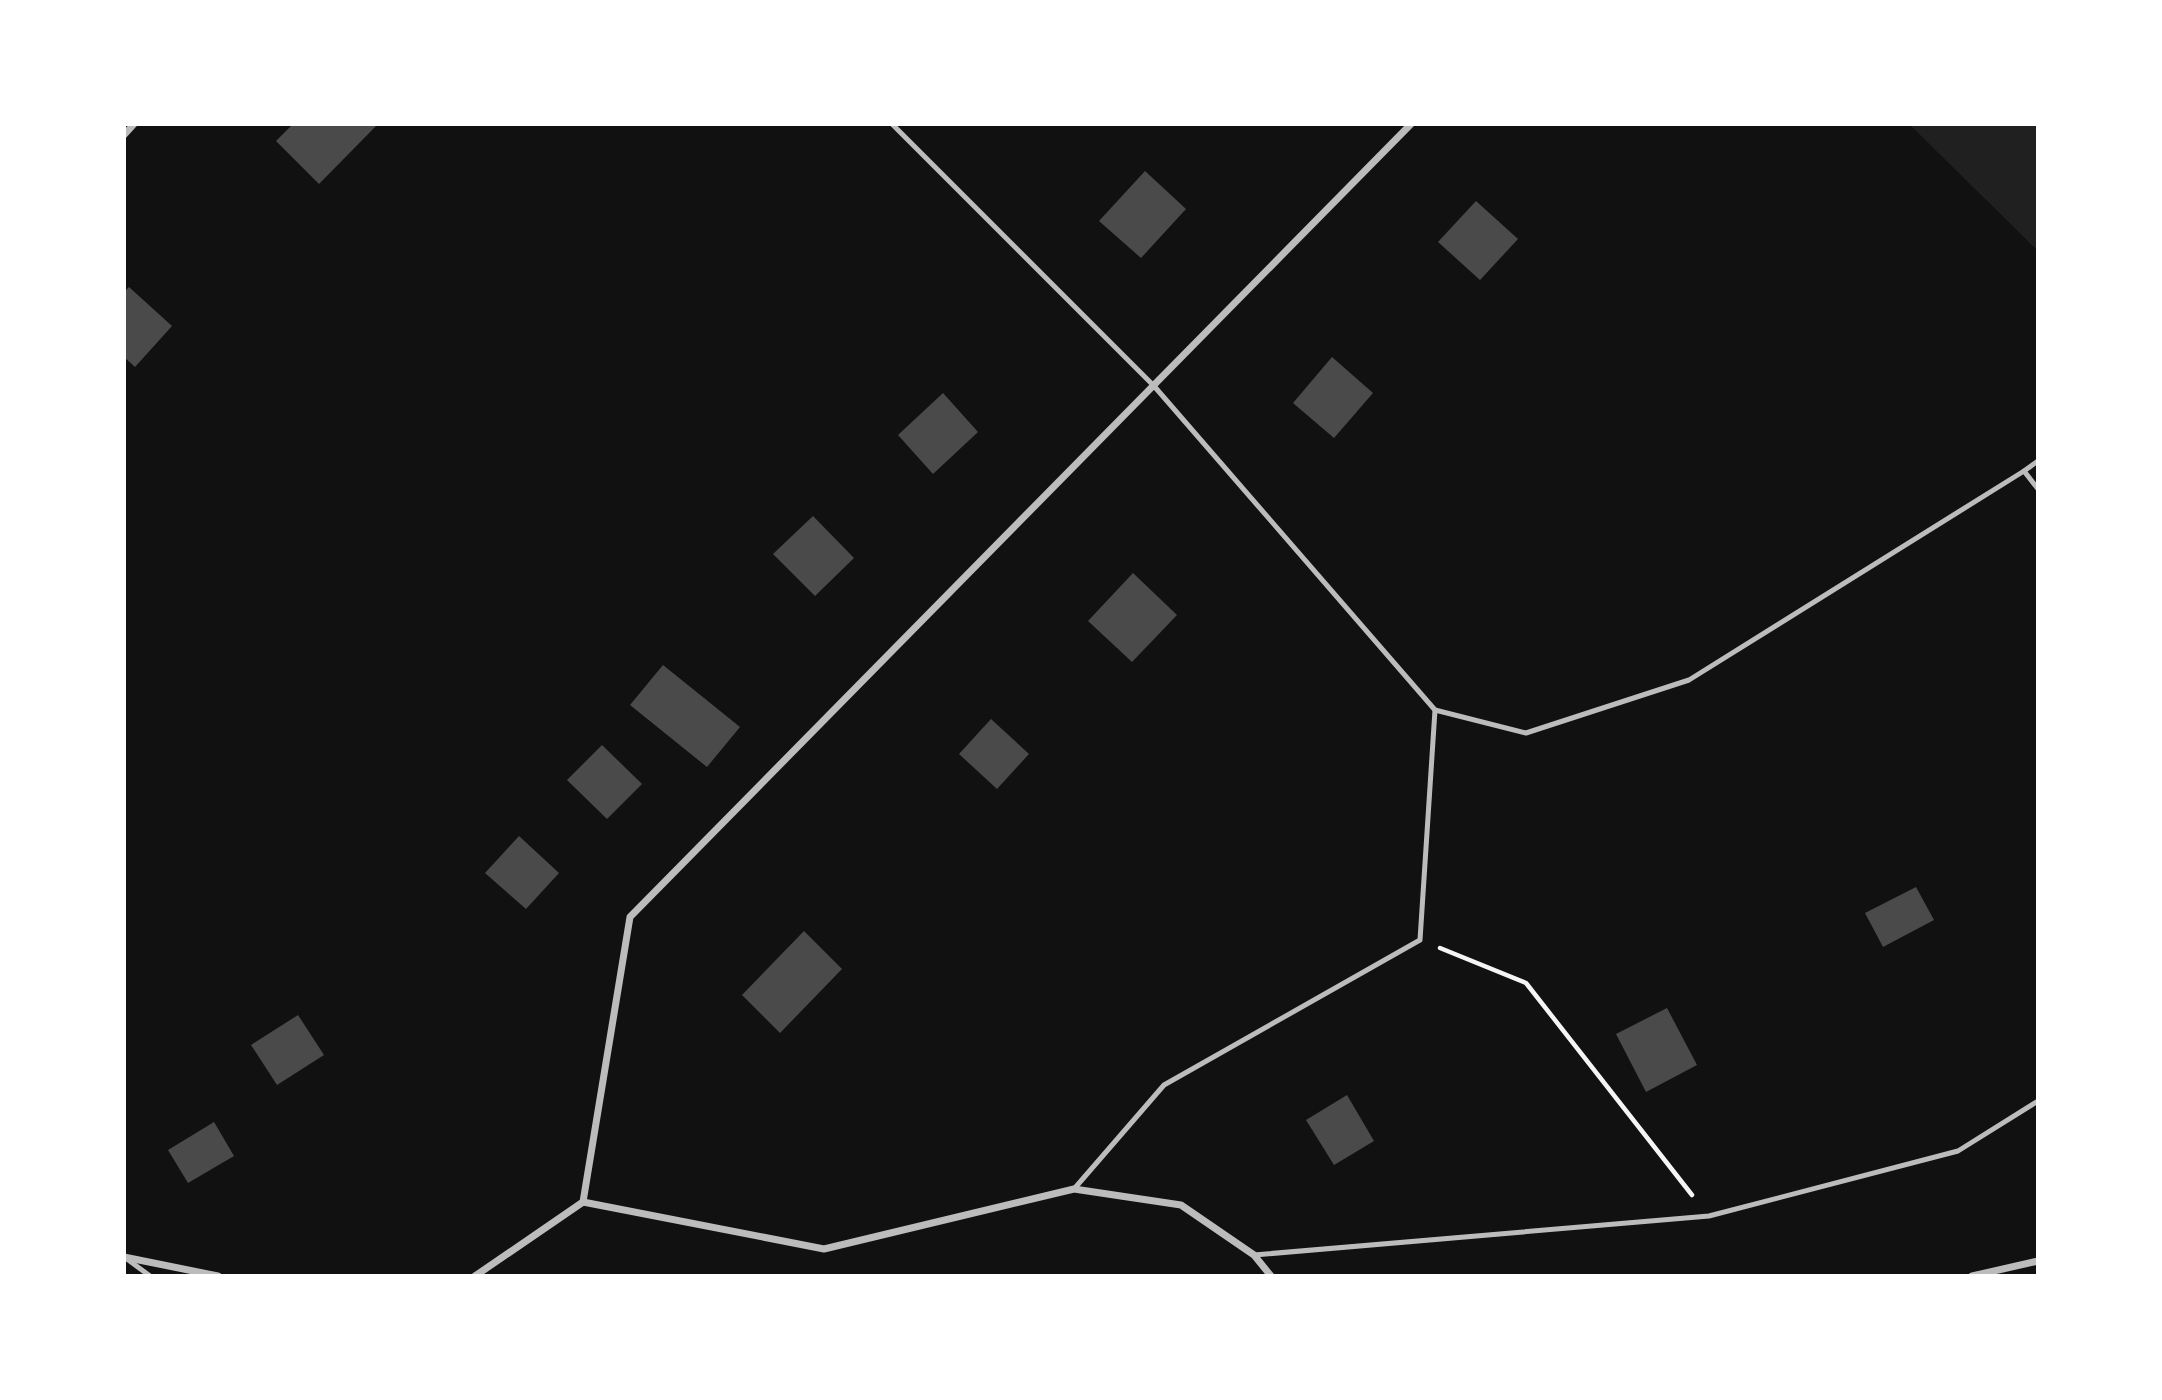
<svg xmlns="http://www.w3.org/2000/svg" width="2162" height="1400" font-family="'PT Sans Narrow',sans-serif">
  <rect width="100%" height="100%" fill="#111"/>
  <polygon fill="#202020" points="1909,124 2038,124 2038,251"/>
  <g fill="#4a4a4a">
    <polygon points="293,124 378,124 319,184 276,141"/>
    <polygon points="1145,171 1186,209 1141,258 1099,221"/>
    <polygon points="1476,201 1518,239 1480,280 1438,242"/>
    <polygon points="129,287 172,326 135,367 124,357 124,292"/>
    <polygon points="1332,357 1373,393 1334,438 1293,403"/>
    <polygon points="943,393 978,432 933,474 898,435"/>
    <polygon points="813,516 854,558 815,596 773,554"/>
    <polygon points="1133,573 1177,615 1132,662 1088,621"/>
    <polygon points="663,665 740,727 707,767 630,705"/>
    <polygon points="991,719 1029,754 997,789 959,754"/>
    <polygon points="602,745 642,784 607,819 567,780"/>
    <polygon points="519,836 559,873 526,909 485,873"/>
    <polygon points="1916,887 1934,920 1883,947 1865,913"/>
    <polygon points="804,931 842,969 780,1033 742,995"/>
    <polygon points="1667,1008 1697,1065 1646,1092 1616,1034"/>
    <polygon points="298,1015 324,1055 277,1085 251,1045"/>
    <polygon points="1347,1095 1374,1141 1334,1165 1306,1120"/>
    <polygon points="214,1122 234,1156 188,1183 168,1150"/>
  </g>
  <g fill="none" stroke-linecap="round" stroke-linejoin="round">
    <polyline stroke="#f5f5f5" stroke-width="4.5" points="1440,948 1526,983 1692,1195"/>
    <g stroke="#bcbcbc" stroke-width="5">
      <polyline points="892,124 1154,386 1435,710 1420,940 1164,1085 1074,1189"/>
      <polyline points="2024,471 2038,461"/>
      <polyline points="1435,710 1526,733 1689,680 2024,471 2038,489"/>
      <polyline points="1254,1255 1709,1216 1958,1151 2038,1101"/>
      <polyline points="127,1259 150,1276"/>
    </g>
    <g stroke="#bcbcbc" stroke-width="7">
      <polyline points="124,135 134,124"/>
      <polyline points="583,1202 824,1249 1074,1189 1181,1205 1254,1255 1271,1276"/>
      <polyline points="124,1257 218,1276"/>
      <polyline points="475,1276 583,1202 630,917 1411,124"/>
      <polyline points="1972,1276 2038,1261"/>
    </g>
  </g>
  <rect width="2162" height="1400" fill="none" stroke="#ffffff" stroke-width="252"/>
</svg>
